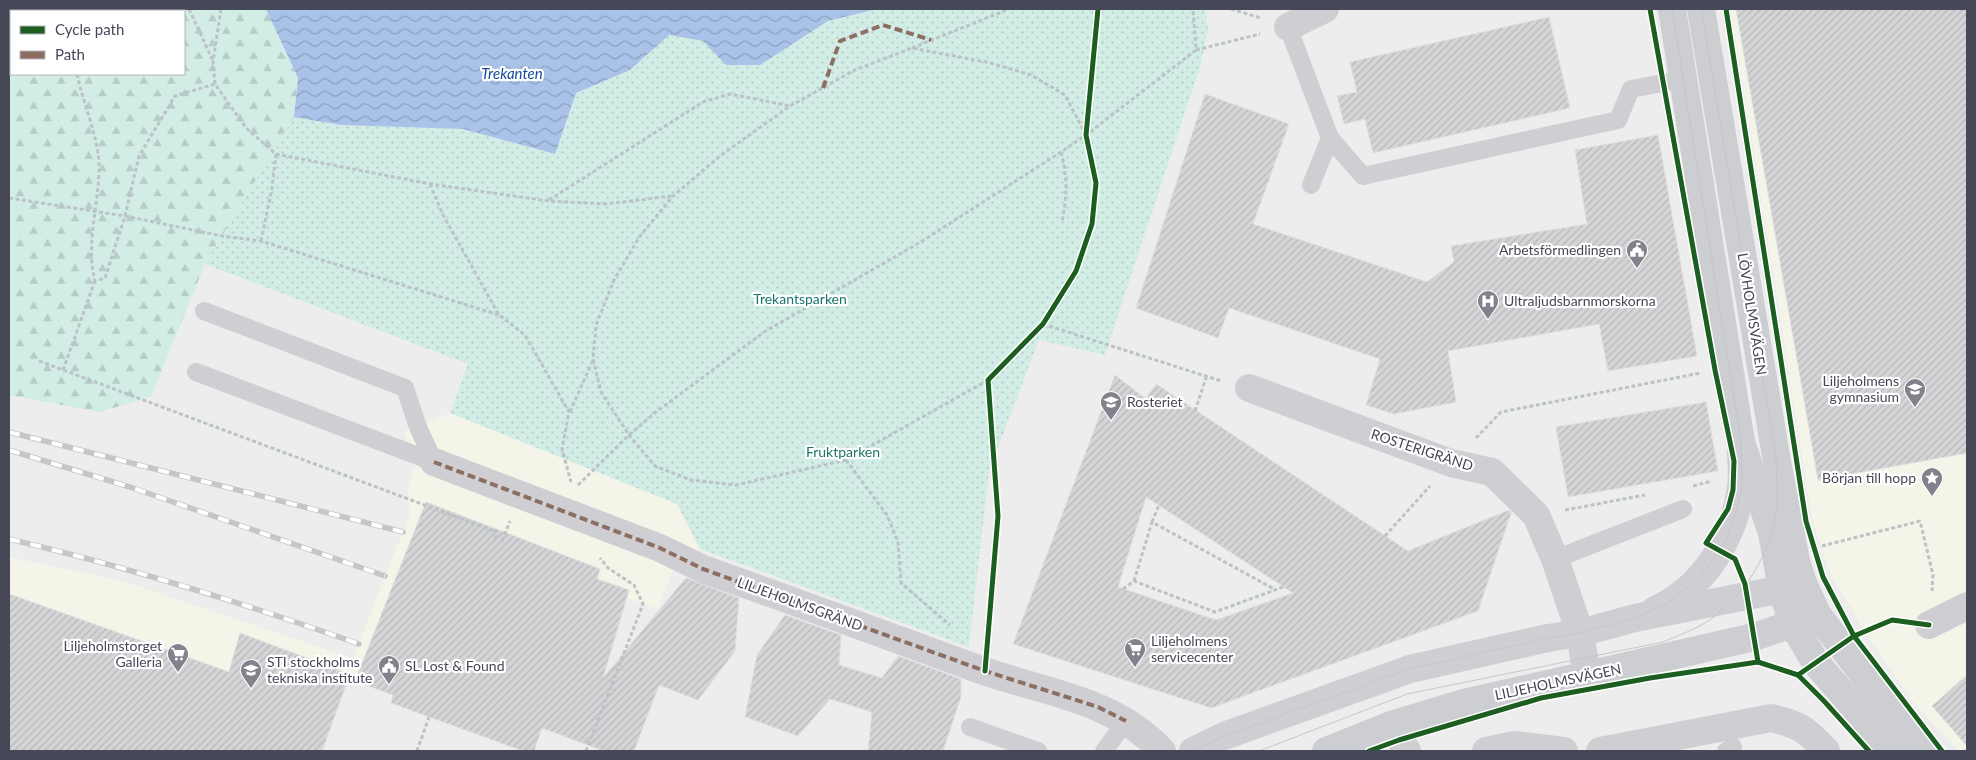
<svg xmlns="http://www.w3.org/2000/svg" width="1976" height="760" font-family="Lato,sans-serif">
  <defs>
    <pattern id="forest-firs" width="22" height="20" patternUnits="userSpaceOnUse" patternTransform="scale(1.25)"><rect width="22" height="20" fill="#d2ece6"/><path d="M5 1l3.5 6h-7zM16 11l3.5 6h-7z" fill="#b6ccc7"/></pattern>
    <pattern id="park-dots" width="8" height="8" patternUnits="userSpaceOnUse" patternTransform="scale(1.25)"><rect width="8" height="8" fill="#d2ece6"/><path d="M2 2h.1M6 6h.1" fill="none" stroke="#b6ccc7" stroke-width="1.8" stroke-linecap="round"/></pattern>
    <pattern id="water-waves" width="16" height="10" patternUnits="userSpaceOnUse" patternTransform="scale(1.25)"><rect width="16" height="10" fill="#a9c2e8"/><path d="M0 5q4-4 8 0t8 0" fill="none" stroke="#8ba0bf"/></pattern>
    <pattern id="building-hatch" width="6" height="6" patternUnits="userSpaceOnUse" patternTransform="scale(1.25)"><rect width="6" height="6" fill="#d5d5d7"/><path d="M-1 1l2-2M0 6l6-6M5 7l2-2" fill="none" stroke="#b8b8bb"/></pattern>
  </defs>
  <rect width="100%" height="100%" fill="#eeeded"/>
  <g fill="#f4f4e9">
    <polygon points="1731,9 1967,9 1967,751 1959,751 1914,703 1871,641 1830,573 1812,519"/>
    <polygon points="450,413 677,504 700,549 674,567 658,609 626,598 574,740 542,728 534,751 523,751 391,703 393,695 348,679 322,751 9,751 9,557 126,582 353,658 410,514 408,488 415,468 404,432"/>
  </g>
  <path fill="url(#forest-firs)" fill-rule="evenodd" d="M9,9H266L298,78L294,117L205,264L151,397L99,412L9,395ZM11,11H184V74H11Z"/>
  <polygon fill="url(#park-dots)" points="877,9 1206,9 1208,30 1200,67 1105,355 1039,340 989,471 969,647 700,549 677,504 450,413 468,364 205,264 294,117 341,125 463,129 555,154 576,93 630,70 669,35 703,41 726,65 759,65 828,21"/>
  <polygon fill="url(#water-waves)" points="266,9 877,9 828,21 760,65 726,65 703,41 669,35 630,70 576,93 555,154 463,129 341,125 294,117 298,78"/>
  <g fill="url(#building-hatch)" stroke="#dfdee0" fill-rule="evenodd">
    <polygon points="1736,9 1967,9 1967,453 1818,480"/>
    <polygon points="1549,17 1570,108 1373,153 1365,119 1344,124 1337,96 1357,92 1350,62"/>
    <polygon points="1205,94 1289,124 1253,224 1427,282 1454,262 1451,246 1587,224 1575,150 1658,135 1697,356 1608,371 1599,324 1448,351 1456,402 1394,414 1366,405 1380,359 1229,308 1218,338 1136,308"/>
    <path d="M1115,375L1146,399L1156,384L1408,551L1509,510L1511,513L1478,611L1211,708L1013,644ZM1146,497L1293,593L1216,620L1118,587Z"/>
    <polygon points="1706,402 1718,471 1568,497 1556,427"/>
    <polygon points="426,502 600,569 597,579 629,590 603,678 686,578 739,598 735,651 698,700 659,685 634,751 604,751 542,728 534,751 523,751 391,703 393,695 355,681"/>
    <polygon points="9,594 229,672 240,633 350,674 322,751 9,751"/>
    <polygon points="785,615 841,635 839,665 882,678 898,656 961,679 961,697 943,751 868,751 872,712 830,699 798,736 745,717 757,655"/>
    <polygon points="1967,675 1967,746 1932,706"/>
  </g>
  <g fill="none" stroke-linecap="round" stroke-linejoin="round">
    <g stroke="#bac4c5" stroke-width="3" stroke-dasharray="4 2.5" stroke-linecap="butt">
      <polyline points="189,9 213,61"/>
      <polyline points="221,9 213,62 215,84 246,128 276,154 430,184 549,201 606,204 672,196"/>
      <polyline points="1231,9 1261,18"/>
      <polyline points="77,11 78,9"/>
      <polyline points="912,48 1009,9"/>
      <polyline points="1196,50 1260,34"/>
      <path d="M77,74C83,104 97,132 99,163C100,202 85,242 95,281L105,278L125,216L139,156L175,96L215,84"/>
      <path d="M1061,152C1068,179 1067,195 1062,222"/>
      <polyline points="430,184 443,215 499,315 525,335 569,412 562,449 571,482"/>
      <polyline points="9,198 125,216 222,236 261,241 499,315"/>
      <polyline points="549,200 703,102 730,94 790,106"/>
      <polyline points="261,241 272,188 276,154"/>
      <polyline points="1043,324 1221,381"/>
      <polyline points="39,361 494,531"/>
      <polyline points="63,370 95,281"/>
      <polyline points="988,380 846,460 736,485 691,480 655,466 629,435 601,392 593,359 596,325 614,280 640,236 673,196 720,156 790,106 855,70 912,48 991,63 1031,75 1065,95 1086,135"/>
      <polyline points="1195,411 1206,378"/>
      <polyline points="570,412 593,360"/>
      <polyline points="1476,438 1501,412 1700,373"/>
      <polyline points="846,460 887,515 898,542 901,583 950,625"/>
      <polyline points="578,485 629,435 656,412 764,332 919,243 1061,152 1086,135 1196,50 1193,9"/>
      <polyline points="1693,486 1712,481"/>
      <polyline points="1565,510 1645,495"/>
      <polyline points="1152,522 1159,505"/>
      <polyline points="495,529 496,539"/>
      <polyline points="1385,536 1430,486"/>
      <polyline points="502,541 510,521"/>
      <polyline points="1822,546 1920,521 1933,575 1932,591"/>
      <polyline points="1134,581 1152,522 1274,589"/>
      <polyline points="1123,589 1134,581 1215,612 1283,587"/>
      <polyline points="417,751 429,717"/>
      <polyline points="586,751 643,604 634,585 608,568 600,558"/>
    </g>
    <g stroke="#ceced3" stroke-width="18">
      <polyline points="1288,27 1330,138 1363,176 1618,120 1631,89 1684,79"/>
      <polyline points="1311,185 1330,138"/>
      <polyline points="204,311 405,388 418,427 434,462"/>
      <polyline points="196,372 434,462"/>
      <polyline points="1555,559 1683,509"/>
      <polyline points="970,727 1038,751"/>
      <polyline points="1104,751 1126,721"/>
      <polyline points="1726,751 1733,747"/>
    </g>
    <g stroke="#ceced3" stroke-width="28">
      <polyline points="1288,27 1325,9"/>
      <polyline points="1249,388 1451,463 1492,472 1536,515 1555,559 1580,633 1587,676"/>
      <path d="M434,462L660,548L703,569C796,602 889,636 981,670C1046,693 1113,699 1162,751"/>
      <path d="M1655,610C1703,589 1734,538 1741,488C1743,476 1741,462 1741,449"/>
      <polyline points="1929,625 1967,606"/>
      <polyline points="1391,725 1407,751"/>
      <polyline points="1193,751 1224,736 1410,669 1548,638 1580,633 1635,618 1782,589 1803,583"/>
      <polyline points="1486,751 1514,745 1564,751"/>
      <path d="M1600,751L1771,718C1799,724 1807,730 1826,751"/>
    </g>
    <g stroke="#cdced2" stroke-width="28">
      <polyline points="1672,9 1741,442 1772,533 1782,589 1793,625 1816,663 1892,751"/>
      <polyline points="1701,9 1776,456 1796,561 1803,583 1817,614 1922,751"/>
      <polyline points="1326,751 1391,725 1464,703 1754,637 1809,618"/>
    </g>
    <g stroke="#c6c6c9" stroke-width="1">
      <polyline points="1193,751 1224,736 1410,669 1548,638 1580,633 1635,618 1667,604 1699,578 1720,550 1728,535 1736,512 1742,486 1741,442 1672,9"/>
      <path d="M1259,751L1407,694L1663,642C1679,635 1697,629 1711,619C1745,595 1772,551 1776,510C1778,492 1776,474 1776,456L1701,9"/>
    </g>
    <g stroke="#c6c6c9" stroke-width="5.5">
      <g id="rail">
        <polyline points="9,432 403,532"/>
        <polyline points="9,450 133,488 385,576"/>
        <path d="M9,539C128,567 243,603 359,644"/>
      </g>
    </g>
    <use href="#rail" stroke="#fff" stroke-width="4" stroke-dasharray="11" stroke-linecap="butt"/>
    <g stroke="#8d6e63" stroke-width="4" stroke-dasharray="8 4" stroke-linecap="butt">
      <polyline points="823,88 840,41 883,25 931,40"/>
      <polyline points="434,462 660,548 703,569 985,671 1098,707 1126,721"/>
    </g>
    <g stroke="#fff" stroke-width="8">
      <g id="cycleway">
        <polyline points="1650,9 1715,370 1734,461 1733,490 1728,509 1706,543 1735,559 1745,584 1758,662"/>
        <polyline points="1726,9 1806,521 1823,577 1854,636 1942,751"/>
        <polyline points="985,671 998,516 988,380 1043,324 1076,271 1092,224 1096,183 1086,135 1098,9"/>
        <polyline points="1798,675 1854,636 1892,620 1929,625"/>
        <polyline points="1369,751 1399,740 1541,698 1650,678 1758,662 1798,675 1824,701 1869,751"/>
      </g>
    </g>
    <use href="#cycleway" stroke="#1b5e20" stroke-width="5"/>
  </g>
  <defs>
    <g id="civic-pin" transform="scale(1.125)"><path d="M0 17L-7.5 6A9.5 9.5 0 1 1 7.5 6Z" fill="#81828c" stroke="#fff"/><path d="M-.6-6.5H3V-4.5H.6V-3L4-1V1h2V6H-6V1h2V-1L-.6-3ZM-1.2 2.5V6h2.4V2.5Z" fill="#fff"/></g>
    <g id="hospital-pin" transform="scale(1.125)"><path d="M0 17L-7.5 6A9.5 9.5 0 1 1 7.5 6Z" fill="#81828c" stroke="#fff"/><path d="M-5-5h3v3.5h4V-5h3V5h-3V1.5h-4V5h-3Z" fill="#fff"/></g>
    <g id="school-pin" transform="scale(1.125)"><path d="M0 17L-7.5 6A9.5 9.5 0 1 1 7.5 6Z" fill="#81828c" stroke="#fff"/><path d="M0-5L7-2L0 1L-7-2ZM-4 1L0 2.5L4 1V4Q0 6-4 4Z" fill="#fff"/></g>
    <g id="sight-pin" transform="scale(1.125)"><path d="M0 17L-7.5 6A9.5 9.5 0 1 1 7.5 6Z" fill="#81828c" stroke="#fff"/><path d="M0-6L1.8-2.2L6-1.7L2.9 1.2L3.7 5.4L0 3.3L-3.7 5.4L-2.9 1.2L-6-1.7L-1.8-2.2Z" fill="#fff"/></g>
    <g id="supermarket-pin" transform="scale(1.125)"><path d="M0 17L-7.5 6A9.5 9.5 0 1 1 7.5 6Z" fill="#81828c" stroke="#fff"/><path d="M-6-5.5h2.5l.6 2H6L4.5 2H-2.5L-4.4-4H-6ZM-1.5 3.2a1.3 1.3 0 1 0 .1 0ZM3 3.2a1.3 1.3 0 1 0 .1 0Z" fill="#fff"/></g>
    <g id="university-pin" transform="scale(1.125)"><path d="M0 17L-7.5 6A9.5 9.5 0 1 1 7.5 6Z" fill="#81828c" stroke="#fff"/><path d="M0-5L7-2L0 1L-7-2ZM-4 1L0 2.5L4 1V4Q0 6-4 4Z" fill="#fff"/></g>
  </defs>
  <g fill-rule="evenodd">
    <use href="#civic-pin" x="1637" y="250"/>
    <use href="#hospital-pin" x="1488" y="301"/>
    <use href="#school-pin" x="1915" y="389"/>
    <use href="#school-pin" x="1111" y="402"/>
    <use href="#sight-pin" x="1932" y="478"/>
    <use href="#supermarket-pin" x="1135" y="649"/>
    <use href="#supermarket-pin" x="178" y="654"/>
    <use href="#civic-pin" x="389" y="666"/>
    <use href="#university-pin" x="251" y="670"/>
  </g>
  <g text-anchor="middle" stroke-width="4.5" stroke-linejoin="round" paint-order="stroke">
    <g font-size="14" fill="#464858" stroke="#fff" text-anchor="start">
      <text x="1621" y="255" text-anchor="end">Arbetsförmedlingen</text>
      <text x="1504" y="306">Ultraljudsbarnmorskorna</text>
      <text x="1899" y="386" text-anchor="end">Liljeholmens<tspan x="1899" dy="16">gymnasium</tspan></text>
      <text x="1127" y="407">Rosteriet</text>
      <text x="1916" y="483" text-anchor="end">Början till hopp</text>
      <text x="1151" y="646">Liljeholmens<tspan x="1151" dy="16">servicecenter</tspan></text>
      <text x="162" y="651" text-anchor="end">Liljeholmstorget<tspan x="162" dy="16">Galleria</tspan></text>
      <text x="267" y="667">STI stockholms<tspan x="267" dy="16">tekniska institute</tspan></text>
      <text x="405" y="671">SL Lost &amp; Found</text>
    </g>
    <g font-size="14" fill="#1b746b" stroke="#fff">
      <text x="800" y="304">Trekantsparken</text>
      <text x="843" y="457">Fruktparken</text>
    </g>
    <g font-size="14" fill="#464858" stroke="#fff">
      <text transform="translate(1752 314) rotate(81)" y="5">LÖVHOLMSVÄGEN</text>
      <text transform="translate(1422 450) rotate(18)" y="5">ROSTERIGRÄND</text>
      <text transform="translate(800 604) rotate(20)" y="5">LILJEHOLMSGRÄND</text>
      <text transform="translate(1558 682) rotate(-12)" y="5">LILJEHOLMSVÄGEN</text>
    </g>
    <g font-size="15" font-style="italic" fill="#144a9d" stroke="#fff">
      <text x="512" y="79">Trekanten</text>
    </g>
  </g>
  <rect width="1976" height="760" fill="none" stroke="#464858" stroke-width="20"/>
  <rect x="10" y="10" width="175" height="65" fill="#ffffff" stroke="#b5b6bc"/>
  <rect x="20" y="26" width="25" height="8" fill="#1b5e20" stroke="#b5b6bc"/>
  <text x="55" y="35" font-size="15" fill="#464858">Cycle path</text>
  <rect x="20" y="51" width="25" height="8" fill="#8d6e63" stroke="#b5b6bc"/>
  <text x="55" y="60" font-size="15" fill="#464858">Path</text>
</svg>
